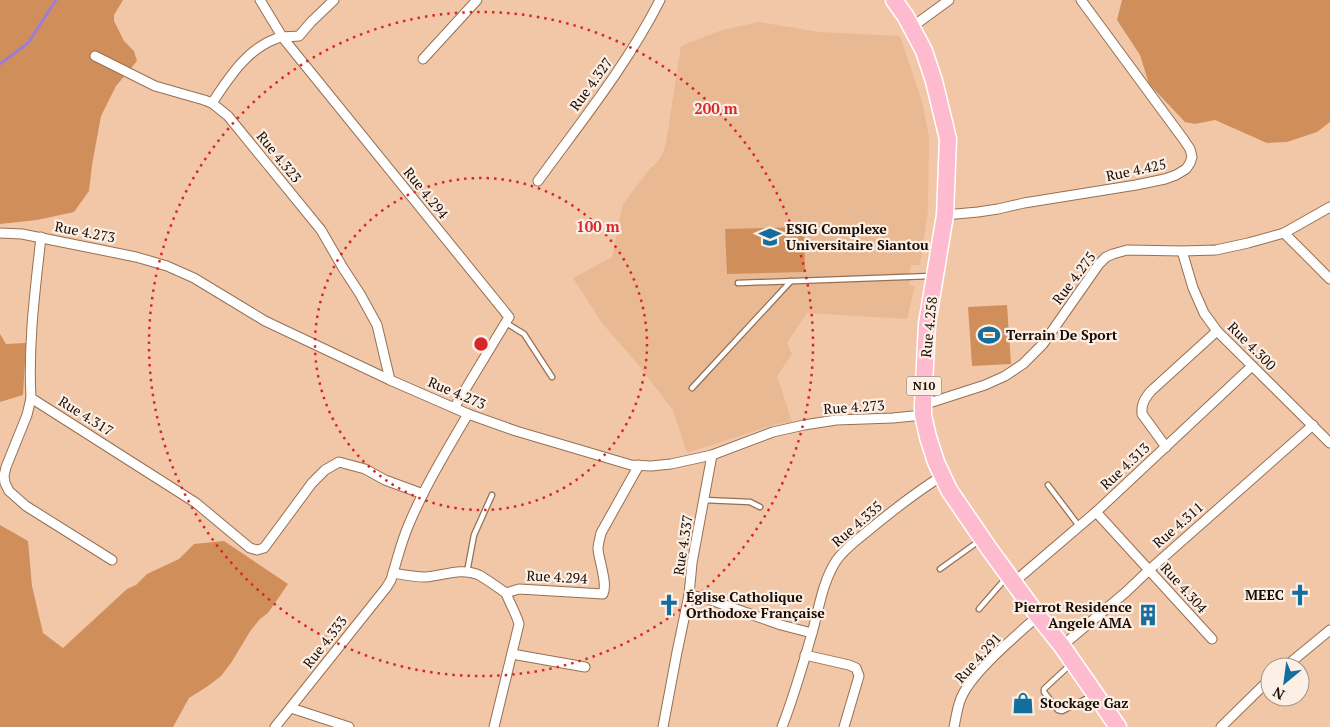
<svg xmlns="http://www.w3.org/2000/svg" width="1330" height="727" font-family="'PT Serif',serif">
  <rect width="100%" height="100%" fill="#f2c7a8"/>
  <polygon fill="#e9b994" points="759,22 819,32 900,36 922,101 929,137 928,211 920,265 911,265 909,285 915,286 907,319 807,313 787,343 792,354 777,376 792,422 776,424 687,453 673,410 636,362 602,323 573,278 612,257 623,204 651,167 653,167 662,155 666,143 681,46 722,30"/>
  <g fill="#d08f5a">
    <polygon points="0,0 123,0 114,15 114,21 124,41 134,51 137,61 116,86 101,116 92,165 89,191 74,212 37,220 0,224"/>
    <polygon points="1122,0 1330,0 1330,122 1317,132 1287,142 1267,143 1215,120 1195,124 1185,122 1149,84 1140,55 1117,20"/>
    <polygon points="804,227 805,272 727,274 725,229"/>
    <polygon points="1007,305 1011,364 972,366 968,307"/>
    <polygon points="0,334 6,344 26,343 23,395 0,402"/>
    <polygon points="0,525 28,541 32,586 43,633 63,648 127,589 136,585 147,574 179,559 194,544 224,541 288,584 268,613 260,619 251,630 231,663 221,676 208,686 189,698 173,727 0,727"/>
  </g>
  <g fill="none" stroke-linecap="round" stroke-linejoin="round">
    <polyline stroke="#9d7dd7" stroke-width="3" points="0,64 28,43 56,0"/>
    <g stroke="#967053" stroke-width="7">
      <g id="lane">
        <polyline points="738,283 931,276"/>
        <polyline points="506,323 524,334 552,377"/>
        <polyline points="692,388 791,281"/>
        <polyline points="1048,485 1079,526"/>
        <polyline points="704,500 750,502 760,507"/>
        <polyline points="940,569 979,541"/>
        <polyline points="467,572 474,535 492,495"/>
        <polyline points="979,609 1006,578"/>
        <polyline points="1071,664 1044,689 1044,692 1058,710 1062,711 1092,696"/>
      </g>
    </g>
    <g stroke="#967053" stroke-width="11">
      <g id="street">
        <polyline points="260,0 283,38 509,317 454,408"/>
        <path d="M334,0L311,22L299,36C292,37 282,36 275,39C246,50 229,78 212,103L228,116L321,230L343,268L360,294L377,325L390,380"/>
        <polyline points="912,27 949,0"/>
        <polyline points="95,56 155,86 204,100 212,103"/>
        <polyline points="423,59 477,0"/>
        <path d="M538,181C581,122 627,65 660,0"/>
        <polyline points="945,215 978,212 998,209 1024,203 1136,185 1165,179 1176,175 1186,169 1190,163 1192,157 1190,149 1184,140 1081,0"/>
        <polyline points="0,233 22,234 136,257 167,266 194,278 265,321 390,380 468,414 516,431 631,465 651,466 671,464 712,455 773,432 804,425 836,420 893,418 923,415"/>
        <polyline points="1284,233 1330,279"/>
        <path d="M41,237C35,291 28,344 31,398L196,503L250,548L257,550L264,548L312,483L325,470L339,462L365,469L385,480L423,494"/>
        <polyline points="1182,251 1193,288 1204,313 1217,331 1330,443"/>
        <polyline points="31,398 27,415 6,467 4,476 5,483 9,491 26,506 112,560"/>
        <polyline points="923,405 985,385 1005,376 1023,364 1043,344 1099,264 1106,257 1113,254 1127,250 1182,251 1216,250 1248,243 1284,233 1330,207"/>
        <path d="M468,414C447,450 425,486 409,524C402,540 398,556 393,573C404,575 414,577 425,577C443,576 461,567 479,575C488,580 497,587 506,593L519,589L603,594C608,584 599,561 598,549C598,544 600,538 601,533L639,465"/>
        <path d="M1166,447L1142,414C1141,404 1145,398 1151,391L1217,331"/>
        <polyline points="1096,512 1212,639"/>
        <polyline points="1014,582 1096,512 1252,366"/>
        <polyline points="689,595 708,599 781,625 812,633"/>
        <polyline points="1062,646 1126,592 1149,570 1313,425"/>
        <polyline points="512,654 585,667"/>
        <polyline points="805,655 849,665 856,668 859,676 844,727"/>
        <polyline points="1285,667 1330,630"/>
        <polyline points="291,708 349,727"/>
        <polyline points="275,727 386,588 391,580 393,573"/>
        <path d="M494,727L519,624C516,613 510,604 506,593"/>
        <polyline points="663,727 677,652 689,595 692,563 712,455"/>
        <path d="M782,727C794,696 803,665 812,633C819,609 822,583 836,561C844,549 858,539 869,530C892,511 916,492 942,476"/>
        <path d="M954,727C956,718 957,709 960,701C968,675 1017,635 1038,616"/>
        <polyline points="1221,727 1270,679"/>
      </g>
    </g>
    <g stroke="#fff" stroke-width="19">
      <polyline id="highway" points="894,0 906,17 924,51 934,81 948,139 945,215 927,324 923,405 923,415 928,437 936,462 949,490 990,550 1038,616 1062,646 1118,727"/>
    </g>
    <use href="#lane" stroke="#fff" stroke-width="4.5"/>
    <use href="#street" stroke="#fff" stroke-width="9"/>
    <use href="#highway" stroke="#febbcf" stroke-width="16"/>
  </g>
  <g fill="none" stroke="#d62828" stroke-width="2.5" stroke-dasharray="2.5 5">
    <circle cx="481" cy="344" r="166"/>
    <circle cx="481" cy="344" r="332"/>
  </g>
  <defs>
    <g id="university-bare" transform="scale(1.725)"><path d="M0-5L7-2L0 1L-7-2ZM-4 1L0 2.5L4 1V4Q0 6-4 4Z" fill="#146e9d" stroke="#fcefe5" stroke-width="2.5" paint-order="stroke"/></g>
    <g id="stadium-bare" transform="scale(1.725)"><path d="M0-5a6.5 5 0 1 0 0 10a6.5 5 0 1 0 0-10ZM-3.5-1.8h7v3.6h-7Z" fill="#146e9d" stroke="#fcefe5" stroke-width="2.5" paint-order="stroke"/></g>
    <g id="church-bare" transform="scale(1.725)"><path d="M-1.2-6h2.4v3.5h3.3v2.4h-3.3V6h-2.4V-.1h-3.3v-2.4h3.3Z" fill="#146e9d" stroke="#fcefe5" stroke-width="2.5" paint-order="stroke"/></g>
    <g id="building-bare" transform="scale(1.725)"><path d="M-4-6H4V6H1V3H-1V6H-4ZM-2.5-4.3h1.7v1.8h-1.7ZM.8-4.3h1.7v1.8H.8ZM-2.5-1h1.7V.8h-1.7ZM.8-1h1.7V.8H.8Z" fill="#146e9d" stroke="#fcefe5" stroke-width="2.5" paint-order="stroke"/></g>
    <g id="shop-bare" transform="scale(1.725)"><path d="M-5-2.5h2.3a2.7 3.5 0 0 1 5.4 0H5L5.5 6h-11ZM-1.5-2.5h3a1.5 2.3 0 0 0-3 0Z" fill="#146e9d" stroke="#fcefe5" stroke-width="2.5" paint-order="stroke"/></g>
  </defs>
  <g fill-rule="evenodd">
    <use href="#university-bare" x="770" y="237"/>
    <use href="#stadium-bare" x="989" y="335"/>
    <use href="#church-bare" x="1300" y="595"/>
    <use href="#church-bare" x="669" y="605"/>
    <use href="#building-bare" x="1148" y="615"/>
    <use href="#shop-bare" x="1023" y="703"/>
  </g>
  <g text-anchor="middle" stroke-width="4.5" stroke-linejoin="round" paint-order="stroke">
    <rect fill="#fcefe5" stroke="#5e5047" stroke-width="1" x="906.5" y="376.5" width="35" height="19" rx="4"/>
    <g font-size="12" font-weight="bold" fill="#1a0c03">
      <text x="924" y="390">N10</text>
    </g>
    <g font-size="14" fill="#1a0c03" stroke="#fcefe5">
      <text transform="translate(591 84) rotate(-54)" y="5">Rue 4.327</text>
      <text transform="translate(279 157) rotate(51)" y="5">Rue 4.323</text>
      <text transform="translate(1136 170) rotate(-12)" y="5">Rue 4.425</text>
      <text transform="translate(426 193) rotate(51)" y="5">Rue 4.294</text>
      <text transform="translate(85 232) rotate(11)" y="5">Rue 4.273</text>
      <text transform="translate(1074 278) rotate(-53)" y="5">Rue 4.275</text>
      <text transform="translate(929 327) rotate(-84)" y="5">Rue 4.258</text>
      <text transform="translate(1252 346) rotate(45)" y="5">Rue 4.300</text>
      <text transform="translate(457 393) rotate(23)" y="5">Rue 4.273</text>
      <text transform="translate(854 407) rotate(-4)" y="5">Rue 4.273</text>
      <text transform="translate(86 416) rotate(32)" y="5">Rue 4.317</text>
      <text transform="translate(1125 466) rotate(-43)" y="5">Rue 4.313</text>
      <text transform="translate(857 524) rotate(-41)" y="5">Rue 4.335</text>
      <text transform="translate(1178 525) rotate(-41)" y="5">Rue 4.311</text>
      <text transform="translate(683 545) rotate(-81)" y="5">Rue 4.337</text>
      <text transform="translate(557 577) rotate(3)" y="5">Rue 4.294</text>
      <text transform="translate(1184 588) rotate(48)" y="5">Rue 4.304</text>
      <text transform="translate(325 642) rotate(-52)" y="5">Rue 4.333</text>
      <text transform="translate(978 658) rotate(-48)" y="5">Rue 4.291</text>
    </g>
    <g font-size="14" font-weight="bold" fill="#1a0c03" stroke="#fcefe5" text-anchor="start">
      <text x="786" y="234">ESIG Complexe<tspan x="786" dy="16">Universitaire Siantou</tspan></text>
      <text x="1006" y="340">Terrain De Sport</text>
      <text x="1284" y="600" text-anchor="end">MEEC</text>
      <text x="686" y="602">Église Catholique<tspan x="686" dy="16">Orthodoxe Française</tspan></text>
      <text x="1132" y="612" text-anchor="end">Pierrot Residence<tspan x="1132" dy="16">Angele AMA</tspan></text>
      <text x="1040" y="708">Stockage Gaz</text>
    </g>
  </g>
  <circle cx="481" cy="344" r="8" fill="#d62828" stroke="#fcefe5" stroke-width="2.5"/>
  <g font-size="15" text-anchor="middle" font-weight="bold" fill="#d62828" stroke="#fcefe5" stroke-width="4.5" stroke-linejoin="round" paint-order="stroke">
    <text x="716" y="114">200 m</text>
    <text x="598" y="232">100 m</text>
  </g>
  <g transform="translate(1285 682) rotate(209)"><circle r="24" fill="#fcefe5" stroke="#a2948b"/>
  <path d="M0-4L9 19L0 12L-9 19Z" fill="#146e9d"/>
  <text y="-8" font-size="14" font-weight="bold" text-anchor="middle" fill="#1a0c03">N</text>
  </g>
</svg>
